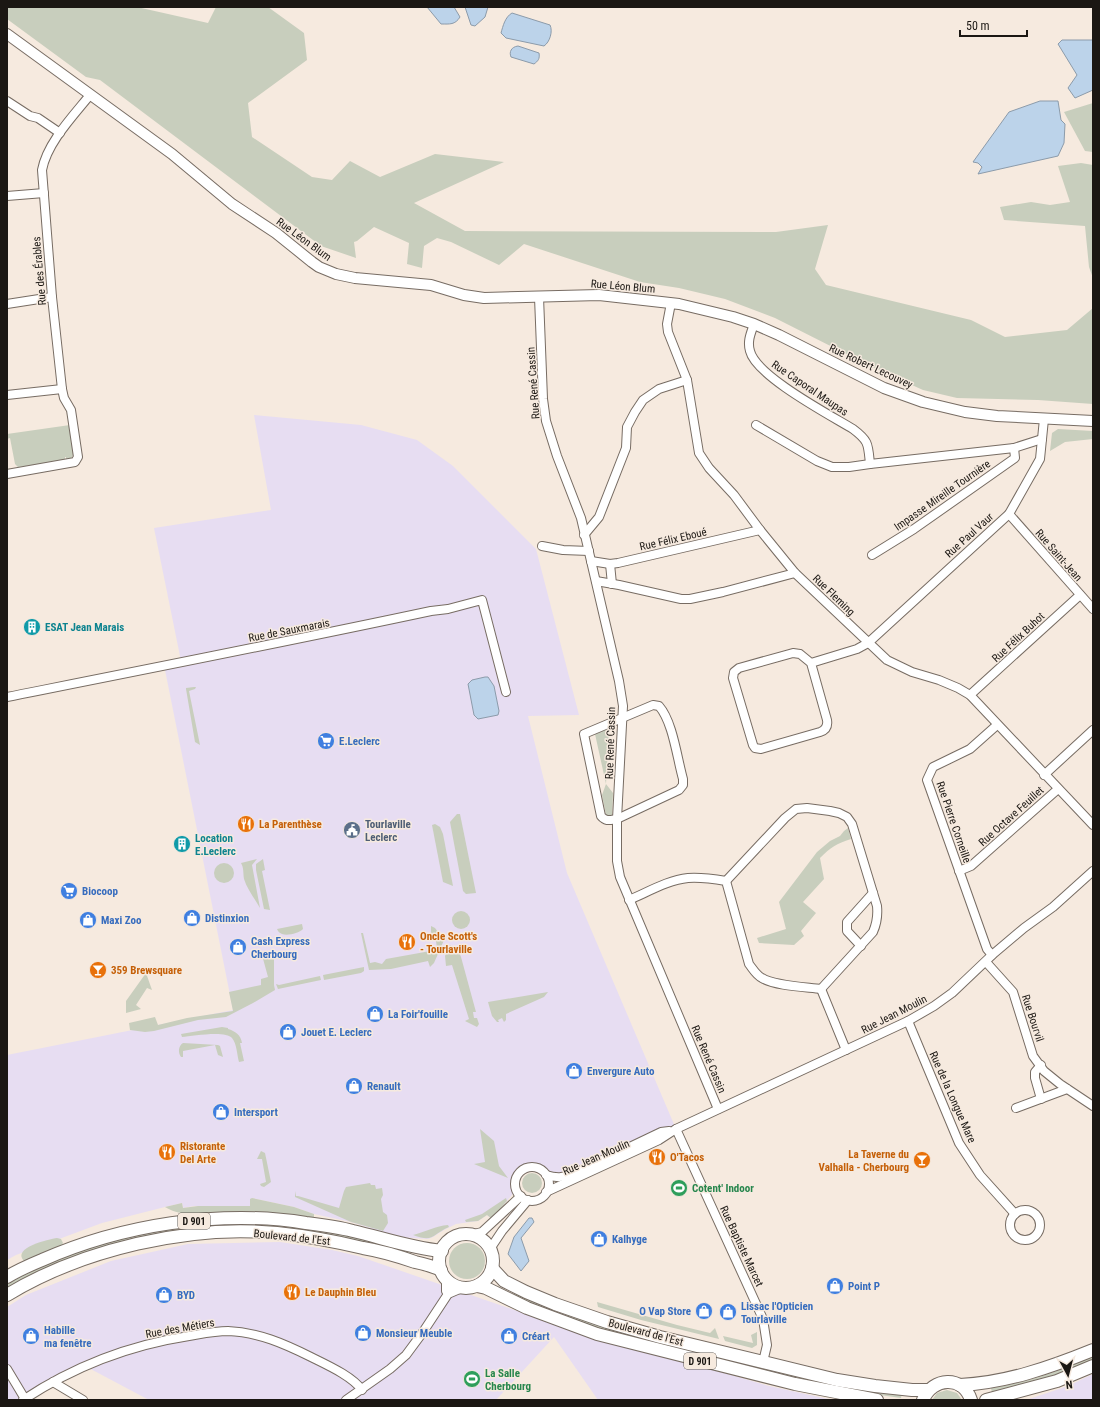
<svg xmlns="http://www.w3.org/2000/svg" width="1100" height="1407" font-family="'Roboto Condensed',sans-serif">
  <rect width="100%" height="100%" fill="#f6eadf"/>
  <g fill="#e7ddf2">
    <polygon points="254,415 361,425 417,440 453,466 536,549 579,715 528,716 567,873 676,1129 564,1177 544,1172 535,1167 524,1168 520,1171 516,1178 516,1190 492,1219 487,1215 478,1221 456,1224 444,1230 433,1237 428,1239 397,1237 351,1222 314,1214 294,1207 252,1198 250,1206 194,1206 183,1208 182,1203 165,1207 102,1223 16,1255 7,1260 7,1055 233,1010 164,665 181,661 154,528 271,510"/>
    <polygon points="280,1242 332,1250 358,1256 558,1325 769,1386 833,1400 598,1400 554,1337 496,1400 149,1400 85,1366 23,1400 7,1400 7,1307 26,1295 111,1261 188,1244"/>
    <polygon points="1093,1374 1093,1400 1026,1400 1068,1386"/>
  </g>
  <g fill="#c8cebd">
    <polygon points="7,7 137,7 208,23 216,7 268,7 304,33 307,60 248,103 252,137 312,177 332,180 350,161 380,177 435,154 504,162 414,203 465,231 776,232 828,225 815,269 826,285 971,320 1005,337 1067,330 1093,308 1093,404 1038,400 957,398 923,390 872,367 775,318 725,299 679,288 640,282 524,244 499,265 451,242 437,238 424,246 422,268 407,264 409,243 374,227 357,241 354,242 356,258 321,246 100,80 86,77 7,19"/>
    <polygon points="1093,103 1093,152 1085,151 1064,112"/>
    <polygon points="1081,163 1093,165 1093,278 1089,267 1085,226 1004,220 1000,207 1031,202 1050,205 1070,202 1058,166"/>
    <path d="M70,425L74,452C73,457 71,459 66,461V457H65V461L18,467L15,464L10,438L7,439V434Z"/>
    <polygon points="1058,429 1093,431 1093,439 1065,442 1050,451 1052,433"/>
    <polygon points="194,687 196,687 195,689 189,691 200,745 195,742 186,689 186,688"/>
    <polygon points="609,728 606,784 613,793 612,815 611,817 607,816 606,815 602,795 606,784 595,734"/>
    <polygon points="457,814 460,814 476,893 466,894 463,891 450,822"/>
    <polygon points="435,824 440,827 443,834 453,886 443,882 432,825"/>
    <path d="M848,828L851,839C836,844 831,847 820,858L824,879L803,902L816,913L801,931L804,936L794,945L759,943L757,938L786,929L779,902L817,852L830,841L840,836L844,831Z"/>
    <path d="M257,859L252,865L260,908C255,899 247,889 244,879C243,873 244,868 241,863Z"/>
    <polygon points="263,859 265,870 262,871 270,910 264,909 256,870 256,864"/>
    <circle cx="224" cy="873" r="10"/>
    <circle cx="461" cy="920" r="9"/>
    <path d="M302,924L303,929C299,933 288,936 282,934C279,933 278,931 277,929Z"/>
    <polygon points="431,926 435,928 444,940 434,963 430,967 428,961 391,969 369,970 361,933 363,933 370,963 375,962 382,964 386,959 436,950 437,948 435,934 431,934"/>
    <polygon points="450,945 459,952 461,957 476,1012 473,1012 474,1018 477,1018 479,1024 477,1027 465,1021 469,1019 452,965 446,966 445,956"/>
    <polygon points="262,955 274,959 274,985 275,990 253,1003 226,1017 198,1020 154,1031 145,1032 130,1030 129,1023 155,1017 158,1025 187,1018 233,1011 229,992 261,985 261,979 268,977"/>
    <polygon points="364,967 364,971 361,973 324,980 323,975"/>
    <polygon points="146,973 152,990 147,988 136,1005 141,1009 126,1013 126,1001"/>
    <polygon points="320,976 321,980 278,989 276,984 279,985"/>
    <polygon points="548,992 544,997 506,1014 506,1020 504,1022 502,1018 498,1020 499,1022 497,1022 492,1016 488,1002"/>
    <path d="M222,1027L228,1028V1029C235,1031 241,1035 242,1043H240L244,1061L239,1062C237,1055 237,1044 232,1038C226,1030 192,1036 182,1037L181,1034Z"/>
    <path d="M183,1043L218,1045L220,1046L223,1057L218,1055L215,1045L183,1051V1057H181C178,1053 178,1046 183,1043Z"/>
    <polygon points="480,1129 494,1141 499,1166 508,1178 474,1164 485,1162"/>
    <polygon points="261,1151 265,1153 271,1182 264,1187 261,1186 260,1184 266,1182 262,1159 257,1159"/>
    <circle cx="532" cy="1183" r="10"/>
    <polygon points="370,1183 371,1185 375,1185 376,1189 382,1188 383,1195 381,1199 383,1212 387,1215 388,1223 383,1231 351,1222 295,1197 295,1191 296,1196 298,1196 339,1208 344,1191 346,1187"/>
    <path d="M252,1198L294,1207L314,1214V1218C291,1215 268,1212 245,1212C220,1211 188,1221 165,1207L182,1203L183,1208L198,1206H250V1199Z"/>
    <polygon points="506,1198 507,1201 505,1203 492,1219 487,1215 478,1221 466,1222 465,1220 482,1214"/>
    <path d="M216,1224H275L340,1233L391,1247L390,1249L186,1230L7,1289V1283C56,1257 110,1237 165,1229C182,1227 199,1226 216,1224Z"/>
    <path d="M448,1225L449,1227C431,1235 434,1243 413,1235C425,1232 436,1226 448,1225Z"/>
    <path d="M57,1238L61,1239L63,1243L60,1247L24,1261C11,1248 49,1239 57,1238Z"/>
    <circle cx="467" cy="1261" r="18"/>
    <polygon points="513,1293 557,1310 902,1393 901,1398 838,1389 610,1333 555,1314 512,1295"/>
    <polygon points="597,1302 677,1325 710,1333 715,1328 719,1339 641,1320 598,1307"/>
    <polygon points="757,1332 757,1345 752,1348 725,1341 723,1336 753,1343 751,1335"/>
    <path d="M1093,1355V1360L1048,1379L992,1393L991,1388C1026,1383 1062,1371 1093,1355Z"/>
    <polygon points="947,1390 957,1393 962,1400 932,1400 937,1393"/>
  </g>
  <g fill="#bcd3ea" stroke="#8c9baa">
    <path d="M427,7H454L460,17C455,25 450,24 441,24Z"/>
    <polygon points="465,7 488,7 485,17 475,26 471,25"/>
    <path d="M512,13L550,25C553,31 550,42 544,46L506,38L501,33C503,26 505,17 512,13Z"/>
    <polygon points="1062,40 1093,40 1093,90 1075,98 1068,88 1077,75 1058,44"/>
    <path d="M518,46L539,53C540,59 538,61 534,64L511,57C509,52 511,47 518,46Z"/>
    <polygon points="1040,101 1058,101 1061,120 1065,124 1064,143 1058,156 978,174 982,167 978,163 973,162 1009,112"/>
    <polygon points="485,677 488,677 494,686 499,711 498,715 478,719 474,715 468,684 472,680"/>
    <polygon points="529,1218 532,1218 534,1222 521,1238 529,1261 521,1271 508,1254 514,1237"/>
  </g>
  <g fill="none" stroke-linecap="round" stroke-linejoin="round">
    <g stroke="#776c63" stroke-width="10">
      <g id="minor">
        <polyline points="7,101 30,116 38,118 60,133"/>
        <polyline points="7,196 44,193"/>
        <polyline points="539,297 543,399 546,421 557,456 581,518 619,681 623,706 617,819 617,861 620,877 718,1109"/>
        <polyline points="671,303 667,324 668,332 687,380 699,453 709,468 734,495 760,530 795,573 887,660 912,672 939,680 958,688 970,695 1093,825"/>
        <polyline points="7,304 52,297"/>
        <path d="M754,324C751,333 747,341 750,351C756,376 830,415 853,429C869,441 868,444 870,464"/>
        <polyline points="7,395 62,389"/>
        <polyline points="756,425 817,461 832,467 849,467 870,464 1014,448 1042,439"/>
        <path d="M7,474L75,462L78,457L71,410L64,398L62,389L52,297L42,170C47,143 73,116 90,95"/>
        <polyline points="1009,514 1093,609"/>
        <polyline points="584,535 599,517 626,448 627,427 635,412 643,400 659,389 687,380"/>
        <polyline points="542,546 563,550 589,551"/>
        <polyline points="872,555 914,529 1015,458 1014,448"/>
        <polyline points="591,561 610,564 618,563 760,530"/>
        <polyline points="610,564 612,584"/>
        <polyline points="596,581 619,585 681,599 690,599 723,592 795,573"/>
        <path d="M811,663L800,654L793,653L739,668L734,672L733,678L753,745L755,748L761,749L820,732C826,730 828,726 827,720L811,663L857,649L868,643L1009,514L1040,459L1044,419"/>
        <polyline points="970,695 1080,595"/>
        <path d="M7,697C148,669 290,641 431,611L448,609L482,600L506,692"/>
        <path d="M653,705L659,706C673,722 677,758 683,779V785L679,790L617,819C610,820 606,822 601,816L584,734Z"/>
        <polyline points="1044,775 1093,730"/>
        <polyline points="959,871 971,866 1058,789"/>
        <path d="M726,881L785,818L796,809L807,808L830,811L839,813L847,817L852,824L877,906C878,916 877,923 873,932L821,989"/>
        <path d="M629,900C648,892 668,880 688,878C701,877 714,879 726,881L749,964C753,969 756,975 762,978C775,986 805,987 821,989"/>
        <polyline points="861,946 847,931 847,922 873,893"/>
        <polyline points="992,955 987,949 927,780 933,767 970,749 997,725"/>
        <polyline points="986,962 1013,992 1033,1056 1044,1071 1060,1084 1093,1106"/>
        <polyline points="821,989 846,1050"/>
        <polyline points="908,1021 959,1143 980,1175 1015,1214"/>
        <polyline points="1041,1065 1035,1072 1035,1078 1041,1099"/>
        <polyline points="1016,1108 1067,1089"/>
        <polyline points="676,1129 763,1319 767,1345 763,1362"/>
        <circle cx="532" cy="1184" r="17"/>
        <path d="M546,1175C556,1178 563,1178 573,1174L661,1132L669,1131"/>
        <polyline points="546,1192 659,1140 676,1129 908,1021 934,1006 952,993 992,955 1024,928 1053,907 1093,871"/>
        <circle cx="1025" cy="1225" r="15"/>
        <polyline points="470,1235 482,1232 521,1196"/>
        <polyline points="490,1249 502,1231 528,1200"/>
        <polyline points="446,1279 446,1291 448,1294"/>
        <polyline points="7,1369 25,1399"/>
        <polyline points="53,1382 83,1400"/>
        <path d="M23,1400C73,1367 130,1345 189,1336C201,1334 215,1331 228,1331C258,1332 285,1344 311,1357C327,1365 352,1376 362,1390"/>
        <polyline points="346,1400 390,1369 406,1355 423,1332 448,1294 462,1288"/>
      </g>
    </g>
    <g stroke="#776c63" stroke-width="12">
      <polyline id="tertiary" points="7,34 172,154 232,204 276,233 312,262 319,267 336,274 355,278 431,285 464,295 484,298 599,295 679,304 733,317 754,324 779,335 884,388 923,402 965,412 997,416 1093,421"/>
    </g>
    <g stroke="#776c63" stroke-width="14">
      <g id="primary">
        <circle cx="466" cy="1261" r="27"/>
        <polyline points="492,1268 504,1281 526,1292 555,1304 607,1322 660,1337 837,1380 875,1386 912,1390 929,1390"/>
        <path d="M7,1277C18,1270 30,1265 42,1260C121,1225 220,1209 306,1223C322,1225 338,1227 353,1231C383,1238 411,1248 442,1251"/>
        <polyline points="477,1286 486,1288 527,1308 597,1334 795,1384 877,1400"/>
        <path d="M7,1295C81,1250 190,1224 277,1233C306,1236 334,1241 363,1248C381,1251 398,1256 415,1262C424,1264 433,1266 441,1270"/>
        <path d="M960,1385C1006,1383 1051,1367 1093,1350"/>
        <path d="M923,1400C932,1377 963,1375 971,1400"/>
        <polyline points="986,1400 1057,1381 1093,1366"/>
      </g>
    </g>
    <use href="#minor" stroke="#fff" stroke-width="8"/>
    <use href="#tertiary" stroke="#fff" stroke-width="10"/>
    <use href="#primary" stroke="#fff" stroke-width="12"/>
  </g>
  <defs>
    <g id="building-disc" transform="scale(0.9)"><circle r="9.5" fill="#0f9aa8" stroke="#f6eadf"/><path d="M-4-6H4V6H1V3H-1V6H-4ZM-2.5-4.3h1.7v1.8h-1.7ZM.8-4.3h1.7v1.8H.8ZM-2.5-1h1.7V.8h-1.7ZM.8-1h1.7V.8H.8Z" fill="#fff"/></g>
    <g id="supermarket-disc" transform="scale(0.9)"><circle r="9.5" fill="#3f7fe0" stroke="#f6eadf"/><path d="M-6-5.5h2.5l.6 2H6L4.5 2H-2.5L-4.4-4H-6ZM-1.5 3.2a1.3 1.3 0 1 0 .1 0ZM3 3.2a1.3 1.3 0 1 0 .1 0Z" fill="#fff"/></g>
    <g id="restaurant-disc" transform="scale(0.9)"><circle r="9.5" fill="#e8710a" stroke="#f6eadf"/><path d="M-5-6h1v4h1v-4h1v4h1v-4h1v5L-1.5 .5V6h-2V.5L-5-1ZM5-6V6H3V1.5H1.5Q1.5-4 5-6Z" fill="#fff"/></g>
    <g id="civic-disc" transform="scale(0.9)"><circle r="9.5" fill="#5c6f8a" stroke="#f6eadf"/><path d="M-.6-6.5H3V-4.5H.6V-3L4-1V1h2V6H-6V1h2V-1L-.6-3ZM-1.2 2.5V6h2.4V2.5Z" fill="#fff"/></g>
    <g id="shop-disc" transform="scale(0.9)"><circle r="9.5" fill="#3f7fe0" stroke="#f6eadf"/><path d="M-5-2.5h2.3a2.7 3.5 0 0 1 5.4 0H5L5.5 6h-11ZM-1.5-2.5h3a1.5 2.3 0 0 0-3 0Z" fill="#fff"/></g>
    <g id="bar-disc" transform="scale(0.9)"><circle r="9.5" fill="#e8710a" stroke="#f6eadf"/><path d="M-6-5H6L.8 .8V4.5H3.5V6h-7V4.5H-.8V.8Z" fill="#fff"/></g>
    <g id="stadium-disc" transform="scale(0.9)"><circle r="9.5" fill="#2e9e5b" stroke="#f6eadf"/><path d="M0-5a6.5 5 0 1 0 0 10a6.5 5 0 1 0 0-10ZM-3.5-1.8h7v3.6h-7Z" fill="#fff"/></g>
  </defs>
  <g fill-rule="evenodd">
    <use href="#building-disc" x="32" y="627"/>
    <use href="#supermarket-disc" x="326" y="741"/>
    <use href="#restaurant-disc" x="246" y="824"/>
    <use href="#civic-disc" x="352" y="830"/>
    <use href="#building-disc" x="182" y="844"/>
    <use href="#supermarket-disc" x="69" y="891"/>
    <use href="#shop-disc" x="192" y="918"/>
    <use href="#shop-disc" x="88" y="920"/>
    <use href="#restaurant-disc" x="407" y="942"/>
    <use href="#shop-disc" x="238" y="947"/>
    <use href="#bar-disc" x="98" y="970"/>
    <use href="#shop-disc" x="375" y="1014"/>
    <use href="#shop-disc" x="288" y="1032"/>
    <use href="#shop-disc" x="574" y="1071"/>
    <use href="#shop-disc" x="354" y="1086"/>
    <use href="#shop-disc" x="221" y="1112"/>
    <use href="#restaurant-disc" x="167" y="1152"/>
    <use href="#restaurant-disc" x="657" y="1157"/>
    <use href="#bar-disc" x="922" y="1160"/>
    <use href="#stadium-disc" x="679" y="1188"/>
    <use href="#shop-disc" x="599" y="1239"/>
    <use href="#shop-disc" x="835" y="1286"/>
    <use href="#restaurant-disc" x="292" y="1292"/>
    <use href="#shop-disc" x="164" y="1295"/>
    <use href="#shop-disc" x="704" y="1311"/>
    <use href="#shop-disc" x="728" y="1312"/>
    <use href="#shop-disc" x="363" y="1333"/>
    <use href="#shop-disc" x="31" y="1336"/>
    <use href="#shop-disc" x="509" y="1336"/>
    <use href="#stadium-disc" x="472" y="1379"/>
  </g>
  <g text-anchor="middle" stroke-width="3" stroke-linejoin="round" paint-order="stroke">
    <g fill="#f6eadf" stroke="#5d5650" stroke-width="1">
      <rect x="178" y="1213" width="32" height="16" rx="3"/>
      <rect x="684" y="1353" width="32" height="16" rx="3"/>
    </g>
    <g font-size="10" font-weight="bold" fill="#1b1713">
      <text x="194" y="1225">D 901</text>
      <text x="700" y="1365">D 901</text>
    </g>
    <g font-size="11" fill="#1b1713" stroke="#f6eadf">
      <text transform="translate(304 239) rotate(36)" y="4">Rue Léon Blum</text>
      <text transform="translate(39 271) rotate(-95)" y="4">Rue des Érables</text>
      <text transform="translate(623 286) rotate(5)" y="4">Rue Léon Blum</text>
      <text transform="translate(871 366) rotate(25)" y="4">Rue Robert Lecouvey</text>
      <text transform="translate(533 383) rotate(-94)" y="4">Rue René Cassin</text>
      <text transform="translate(810 388) rotate(34)" y="4">Rue Caporal Maupas</text>
      <text transform="translate(942 495) rotate(-35)" y="4">Impasse Mireille Tournière</text>
      <text transform="translate(969 535) rotate(-42)" y="4">Rue Paul Vaur</text>
      <text transform="translate(673 539) rotate(-13)" y="4">Rue Félix Eboué</text>
      <text transform="translate(1059 555) rotate(49)" y="4">Rue Saint-Jean</text>
      <text transform="translate(834 595) rotate(44)" y="4">Rue Fleming</text>
      <text transform="translate(289 630) rotate(-11)" y="4">Rue de Sauxmarais</text>
      <text transform="translate(1018 637) rotate(-43)" y="4">Rue Félix Buhot</text>
      <text transform="translate(610 743) rotate(-88)" y="4">Rue René Cassin</text>
      <text transform="translate(1011 816) rotate(-42)" y="4">Rue Octave Feuillet</text>
      <text transform="translate(954 822) rotate(71)" y="4">Rue Pierre Corneille</text>
      <text transform="translate(894 1014) rotate(-27)" y="4">Rue Jean Moulin</text>
      <text transform="translate(1033 1018) rotate(72)" y="4">Rue Bourvil</text>
      <text transform="translate(709 1059) rotate(67)" y="4">Rue René Cassin</text>
      <text transform="translate(953 1097) rotate(66)" y="4">Rue de la Longue Mare</text>
      <text transform="translate(596 1157) rotate(-24)" y="4">Rue Jean Moulin</text>
      <text transform="translate(292 1237) rotate(6)" y="4">Boulevard de l'Est</text>
      <text transform="translate(742 1246) rotate(65)" y="4">Rue Baptiste Marcet</text>
      <text transform="translate(180 1328) rotate(-10)" y="4">Rue des Métiers</text>
      <text transform="translate(646 1332) rotate(15)" y="4">Boulevard de l'Est</text>
    </g>
    <g font-size="11" font-weight="bold" fill="#0d838f" stroke="#f6eadf" text-anchor="start">
      <text x="45" y="631">ESAT Jean Marais</text>
      <text x="195" y="842">Location<tspan x="195" dy="13">E.Leclerc</tspan></text>
    </g>
    <g font-size="11" font-weight="bold" fill="#366cbe" stroke="#f6eadf" text-anchor="start">
      <text x="339" y="745">E.Leclerc</text>
      <text x="82" y="895">Biocoop</text>
      <text x="205" y="922">Distinxion</text>
      <text x="101" y="924">Maxi Zoo</text>
      <text x="251" y="945">Cash Express<tspan x="251" dy="13">Cherbourg</tspan></text>
      <text x="388" y="1018">La Foir'fouille</text>
      <text x="301" y="1036">Jouet E. Leclerc</text>
      <text x="587" y="1075">Envergure Auto</text>
      <text x="367" y="1090">Renault</text>
      <text x="234" y="1116">Intersport</text>
      <text x="612" y="1243">Kalhyge</text>
      <text x="848" y="1290">Point P</text>
      <text x="177" y="1299">BYD</text>
      <text x="741" y="1310">Lissac l'Opticien<tspan x="741" dy="13">Tourlaville</tspan></text>
      <text x="691" y="1315" text-anchor="end">O Vap Store</text>
      <text x="44" y="1334">Habille<tspan x="44" dy="13">ma fenêtre</tspan></text>
      <text x="376" y="1337">Monsieur Meuble</text>
      <text x="522" y="1340">Créart</text>
    </g>
    <g font-size="11" font-weight="bold" fill="#c56008" stroke="#f6eadf" text-anchor="start">
      <text x="259" y="828">La Parenthèse</text>
      <text x="420" y="940">Oncle Scott's<tspan x="420" dy="13">- Tourlaville</tspan></text>
      <text x="111" y="974">359 Brewsquare</text>
      <text x="180" y="1150">Ristorante<tspan x="180" dy="13">Del Arte</tspan></text>
      <text x="909" y="1158" text-anchor="end">La Taverne du<tspan x="909" dy="13">Valhalla - Cherbourg</tspan></text>
      <text x="670" y="1161">O'Tacos</text>
      <text x="305" y="1296">Le Dauphin Bleu</text>
    </g>
    <g font-size="11" font-weight="bold" fill="#4e5e75" stroke="#f6eadf" text-anchor="start">
      <text x="365" y="828">Tourlaville<tspan x="365" dy="13">Leclerc</tspan></text>
    </g>
    <g font-size="11" font-weight="bold" fill="#27864d" stroke="#f6eadf" text-anchor="start">
      <text x="692" y="1192">Cotent' Indoor</text>
      <text x="485" y="1377">La Salle<tspan x="485" dy="13">Cherbourg</tspan></text>
    </g>
  </g>
  <rect width="1100" height="1407" fill="none" stroke="#1b1713" stroke-width="16"/>
  <g transform="translate(1068 1375) rotate(173)" stroke="#f6eadf" stroke-width="3" paint-order="stroke">
  <path d="M0-3L7 15L0 10L-7 15Z" fill="#1b1713"/>
  <text y="-6" font-size="11" font-weight="bold" text-anchor="middle" fill="#1b1713">N</text>
  </g>
  <path d="M960 30v6h67v-6" fill="none" stroke="#1b1713" stroke-width="2"/>
  <text x="966" y="30" font-size="12" fill="#1b1713" stroke="#f6eadf" stroke-width="3" paint-order="stroke">50 m</text>
</svg>
